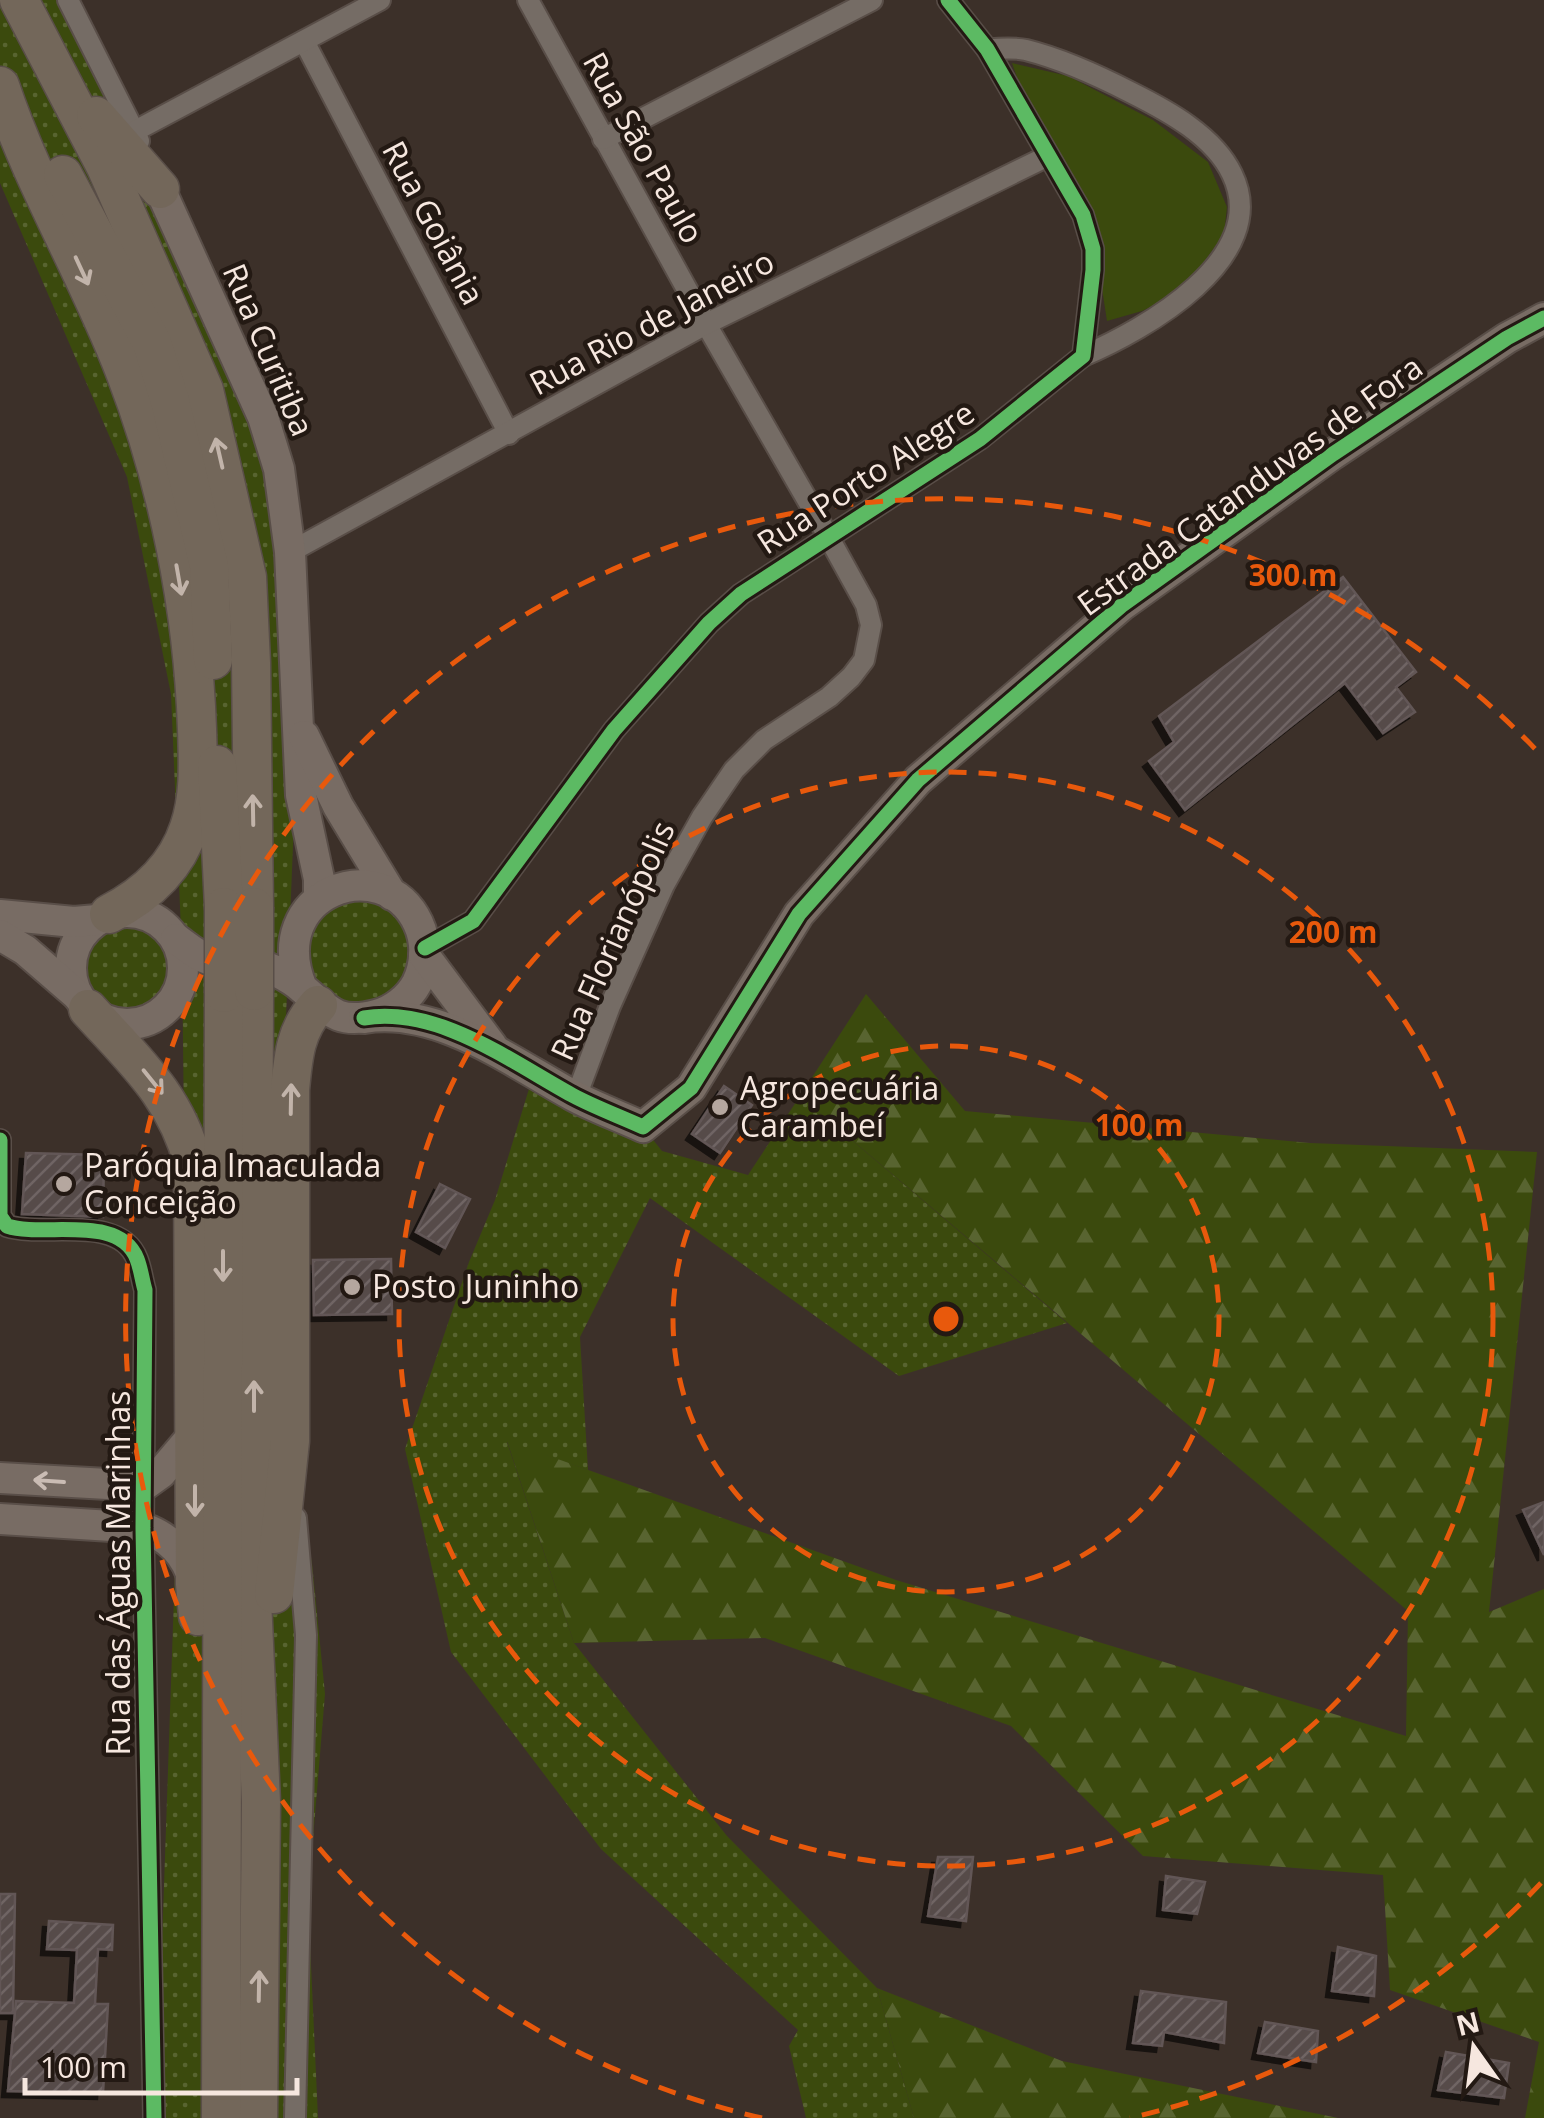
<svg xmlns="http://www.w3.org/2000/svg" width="1544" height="2118" font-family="'Open Sans',sans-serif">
  <defs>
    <pattern id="grass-dots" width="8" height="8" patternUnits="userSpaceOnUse" patternTransform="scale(2.5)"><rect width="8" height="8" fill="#3b4a0d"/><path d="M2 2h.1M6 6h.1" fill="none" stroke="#586430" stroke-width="1.8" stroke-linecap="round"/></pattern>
    <pattern id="forest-firs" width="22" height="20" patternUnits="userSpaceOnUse" patternTransform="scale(2.5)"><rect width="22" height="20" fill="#3b4a0d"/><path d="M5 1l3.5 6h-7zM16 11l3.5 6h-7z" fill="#586430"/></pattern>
    <pattern id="building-hatch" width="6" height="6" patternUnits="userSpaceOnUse" patternTransform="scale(2.5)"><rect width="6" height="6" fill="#564b4a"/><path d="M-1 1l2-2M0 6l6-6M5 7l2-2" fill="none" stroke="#6f6564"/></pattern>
    <filter id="shadow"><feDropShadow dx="-6" dy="6" stdDeviation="0" flood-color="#0009"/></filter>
  </defs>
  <rect width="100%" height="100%" fill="#3c3029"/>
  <g fill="url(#grass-dots)">
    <polygon points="0,0 68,0 263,417 298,723 286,1017 332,1020 311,1041 290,1441 312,1563 325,1694 308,1899 318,2118 156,2118 179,1451 184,1130 182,954 171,694 127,477 0,183"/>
    <polygon points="391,897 422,958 382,1011 319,1003 296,935 321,901"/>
    <path d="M129,914C201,930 194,1019 122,1021L75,981L74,959L85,935Z"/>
    <polygon points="532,1079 643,1127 662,1151 748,1175 800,1096 1067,1323 899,1376 650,1198 580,1337 588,1470 507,1442 574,1643 727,1836 877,1988 914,2118 806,2118 789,2046 798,2030 601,1849 451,1652 405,1449 469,1262 495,1200"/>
  </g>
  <g fill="url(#forest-firs)">
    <polygon points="866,994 965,1111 1310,1143 1537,1152 1489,1612 1544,1589 1544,2118 1525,2118 1539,2042 1390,1990 1383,1875 1143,1856 1011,1726 765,1638 574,1643 507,1441 896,1580 1406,1736 1408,1611 800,1096"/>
    <polygon points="877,1988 1062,2061 1338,2118 914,2118"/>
  </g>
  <polygon fill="#3b4a0d" points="1012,63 1068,76 1153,120 1208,162 1227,207 1224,234 1199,269 1167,299 1142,311 1107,321 1093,230 1026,103"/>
  <g fill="url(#building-hatch)" stroke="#625756" stroke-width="2.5" filter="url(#shadow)">
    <polygon points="1343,577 1416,672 1396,687 1415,712 1383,733 1345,683 1185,810 1149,761 1174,742 1159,716"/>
    <polygon points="724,1086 752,1105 720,1153 692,1134"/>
    <polygon points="26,1153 104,1155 103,1217 22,1214"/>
    <polygon points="440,1184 470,1199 445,1248 416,1232"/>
    <polygon points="391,1259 392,1314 314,1315 313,1260"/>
    <polygon points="1544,1502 1544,1555 1523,1510"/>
    <polygon points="938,1857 973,1857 966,1921 928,1916"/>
    <polygon points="1166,1876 1205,1882 1197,1914 1163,1910"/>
    <polygon points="0,1894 15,1894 13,2013 0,2013"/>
    <polygon points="49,1921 113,1925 112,1950 98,1949 95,2004 108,2004 103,2093 8,2091 16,2001 74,2003 77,1950 47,1949"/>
    <polygon points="1338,1947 1376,1956 1374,1996 1332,1991"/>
    <polygon points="1141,1991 1226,2002 1224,2043 1164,2032 1162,2046 1133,2043"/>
    <polygon points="1265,2022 1318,2031 1316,2062 1258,2053"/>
    <polygon points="1446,2052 1509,2063 1504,2098 1438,2090"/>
  </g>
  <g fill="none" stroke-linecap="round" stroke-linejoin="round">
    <g stroke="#594e48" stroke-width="24">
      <g id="street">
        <polyline points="68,0 139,141"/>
        <polyline points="528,0 706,324 828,536 866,605 871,625 864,660 851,677 829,697 764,740 734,770 702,817 664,885 610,1006 576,1097"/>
        <polyline points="304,41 509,434"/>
        <path d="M987,49C1000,49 1014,47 1026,50C1062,59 1099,76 1132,93C1168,111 1214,136 1232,174C1273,258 1144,330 1083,356"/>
        <polyline points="135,131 380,0"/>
        <polyline points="603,139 872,0"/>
        <polyline points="290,552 706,324 1048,156"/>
        <polyline points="425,948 473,921 614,730 709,623 741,594 980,439 1083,356 1093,270 1093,249 1083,215 987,49 948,0"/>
        <path d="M0,1140V1216L7,1226C44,1238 119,1213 137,1259C141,1269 142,1280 145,1290L143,1528L154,2118"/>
        <polyline points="295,2118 306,1635 296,1518"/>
      </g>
    </g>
    <g stroke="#594e48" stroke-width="34">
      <g id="secondary">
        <polyline points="160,189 263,417 279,469 290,552 301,795 319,879 319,899"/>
        <polyline points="304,736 338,806 392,895"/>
        <circle cx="127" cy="968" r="56"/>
        <polyline points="0,915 74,922 97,920"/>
        <polyline points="0,935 25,950 77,995"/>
        <path d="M176,939C185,945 197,956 208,959C223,963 240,959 254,963C269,967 290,977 302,988C328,1010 337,1025 376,1015C393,1011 409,998 417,983C426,964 427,942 418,923C383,849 262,892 302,988"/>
        <polyline points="424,955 492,1046"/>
        <path d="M364,1018C438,1006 510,1061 572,1095C594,1107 619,1116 643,1127L691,1088L799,914L918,780L1121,606L1333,454L1507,338L1544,318"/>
        <polyline points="0,1478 143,1486 161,1473 194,1434"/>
        <path d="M0,1519L143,1528C170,1537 186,1555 194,1582"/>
      </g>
    </g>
    <g stroke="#594e48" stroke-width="41">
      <g id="highway">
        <polyline points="19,0 106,167 204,390 247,577 251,663 254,907"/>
        <path d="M0,86C33,185 88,275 125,372C168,483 193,610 197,729C198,762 200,796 189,828C176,868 146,895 109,914"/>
        <polyline points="96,116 160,189"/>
        <polyline points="63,175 152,343 170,401 209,566 213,660"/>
        <polyline points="217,765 224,907"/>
        <polyline points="254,991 252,1599 261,1802 258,2118"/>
        <path d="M88,1009C133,1059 176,1096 193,1163L195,1584L198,1616"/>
        <path d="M274,1594L290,1441V1090C293,1057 295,1030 318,1005"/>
        <polyline points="221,2118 224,993"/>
      </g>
    </g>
    <use href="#street" stroke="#756c65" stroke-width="20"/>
    <use href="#secondary" stroke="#786c64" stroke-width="30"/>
    <use href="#highway" stroke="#73675a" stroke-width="38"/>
    <g stroke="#594e48" stroke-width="41" stroke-linecap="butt">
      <g id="highway-bridge">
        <polyline points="224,907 224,993"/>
        <polyline points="254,907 254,991"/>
      </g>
    </g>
    <use href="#highway-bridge" stroke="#73675a" stroke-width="38"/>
    <g stroke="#231913" stroke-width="21">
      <g id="cycleway">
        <polyline points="425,948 473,921 614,730 709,623 741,594 980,439 1083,356 1093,270 1093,249 1083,215 987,49 948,0"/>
        <path d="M364,1018C438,1006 510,1061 572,1095C594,1107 619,1116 643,1127L691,1088L799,914L918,780L1121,606L1333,454L1507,338L1544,318"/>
        <path d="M0,1140V1216L7,1226C44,1238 119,1213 137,1259C141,1269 142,1280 145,1290L143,1528L154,2118"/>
      </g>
    </g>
    <use href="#cycleway" stroke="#5cba63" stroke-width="15"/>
  </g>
  <defs><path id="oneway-shaft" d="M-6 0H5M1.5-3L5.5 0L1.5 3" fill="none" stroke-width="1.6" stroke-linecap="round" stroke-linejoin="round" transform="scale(2.5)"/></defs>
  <g stroke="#c2b4aa">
    <use href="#oneway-shaft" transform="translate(82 271) rotate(65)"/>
    <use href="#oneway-shaft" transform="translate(219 453) rotate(-103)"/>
    <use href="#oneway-shaft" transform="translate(179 580) rotate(80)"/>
    <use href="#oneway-shaft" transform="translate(253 810) rotate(-91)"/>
    <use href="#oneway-shaft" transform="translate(153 1082) rotate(51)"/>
    <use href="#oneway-shaft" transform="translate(291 1099) rotate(-89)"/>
    <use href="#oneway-shaft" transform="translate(223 1266) rotate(90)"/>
    <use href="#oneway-shaft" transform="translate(254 1396) rotate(-90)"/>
    <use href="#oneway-shaft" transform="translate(195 1501) rotate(90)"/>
    <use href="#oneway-shaft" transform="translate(259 1986) rotate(-89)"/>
  </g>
  <use stroke="#cabcb4" href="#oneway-shaft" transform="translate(49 1481) rotate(-176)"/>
  <g fill="none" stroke="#e8590c" stroke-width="5" stroke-dasharray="18 12">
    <circle cx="946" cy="1319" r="273"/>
    <circle cx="946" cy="1319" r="547"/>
    <path d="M1541 1883A820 820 0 0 1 1130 2118M762 2118A820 820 0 1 1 1541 755"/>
  </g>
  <g fill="#b5a79f" stroke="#231913" stroke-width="4">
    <circle cx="720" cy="1107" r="10"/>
    <circle cx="64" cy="1184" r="10"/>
    <circle cx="352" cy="1287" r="10"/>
  </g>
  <g text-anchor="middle" stroke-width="9" stroke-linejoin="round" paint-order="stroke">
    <g font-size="32" fill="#f6e7df" stroke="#231913">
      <text transform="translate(643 148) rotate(61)" y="11">Rua São Paulo</text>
      <text transform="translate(433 223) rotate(62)" y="11">Rua Goiânia</text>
      <text transform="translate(652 323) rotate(-28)" y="11">Rua Rio de Janeiro</text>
      <text transform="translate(268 350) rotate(67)" y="11">Rua Curitiba</text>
      <text transform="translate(866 478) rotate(-33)" y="11">Rua Porto Alegre</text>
      <text transform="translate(1250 486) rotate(-36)" y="11">Estrada Catanduvas de Fora</text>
      <text transform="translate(613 941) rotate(-66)" y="11">Rua Florianópolis</text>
      <text transform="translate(119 1573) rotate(-90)" y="11">Rua das Águas Marinhas</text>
    </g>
    <g font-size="32" fill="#f6e7df" stroke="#231913" text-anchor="start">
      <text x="740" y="1100">Agropecuária<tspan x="740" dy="37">Carambeí</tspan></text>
      <text x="84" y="1177">Paróquia Imaculada<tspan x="84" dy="37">Conceição</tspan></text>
      <text x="372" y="1298">Posto Juninho</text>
    </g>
  </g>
  <circle cx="946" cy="1319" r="15" fill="#e8590c" stroke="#231913" stroke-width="5"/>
  <g font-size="30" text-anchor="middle" font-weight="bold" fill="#e8590c" stroke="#231913" stroke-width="9" stroke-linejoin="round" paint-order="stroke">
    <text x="1293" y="586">300 m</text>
    <text x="1333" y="943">200 m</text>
    <text x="1139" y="1136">100 m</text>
  </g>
  <g transform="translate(1474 2048) rotate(346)" stroke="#231913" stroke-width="8" paint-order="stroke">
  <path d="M0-8L18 38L0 25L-18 38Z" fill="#f6e7df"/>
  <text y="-15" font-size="28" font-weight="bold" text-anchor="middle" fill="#f6e7df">N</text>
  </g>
  <path d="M25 2078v15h272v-15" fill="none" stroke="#f6e7df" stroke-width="5"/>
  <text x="40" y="2078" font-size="30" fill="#f6e7df" stroke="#231913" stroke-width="8" paint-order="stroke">100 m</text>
</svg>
